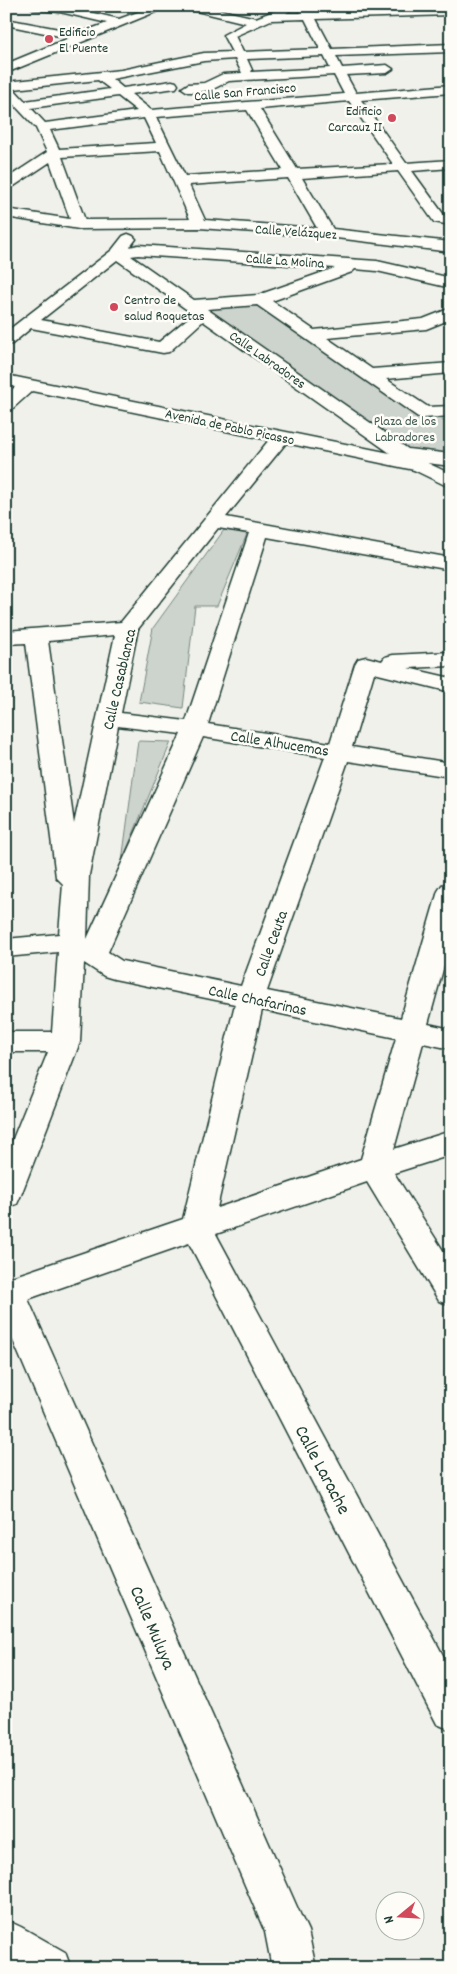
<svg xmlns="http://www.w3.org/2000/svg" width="457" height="1974" font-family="Dekko,sans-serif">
  <rect width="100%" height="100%" fill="#f0f1eb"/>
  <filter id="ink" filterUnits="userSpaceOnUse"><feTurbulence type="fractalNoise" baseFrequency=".02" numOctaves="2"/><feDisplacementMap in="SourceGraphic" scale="10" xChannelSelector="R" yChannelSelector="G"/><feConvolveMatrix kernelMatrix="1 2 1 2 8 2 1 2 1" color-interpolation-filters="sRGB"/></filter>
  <g filter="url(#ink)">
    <g fill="#cdd3cd" stroke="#768880">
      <polygon points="260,300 451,426 451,460 403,454 190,305"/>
      <polygon points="224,530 247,534 217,606 195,606 183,708 139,702 153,628"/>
      <polygon points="138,741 171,742 122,861"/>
    </g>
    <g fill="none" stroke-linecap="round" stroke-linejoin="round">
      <g stroke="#1f3d34" stroke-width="3">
        <g id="street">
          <polygon points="29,6 63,6 119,19 154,6 170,6 6,73 6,64 69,38 6,25 6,19 80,33 107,23 60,12 34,9"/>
          <path d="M183,6H204L256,18L284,7L290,10L286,13H301L298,6H309L312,12L451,9V15L316,19L332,49L451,44V52L336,56L342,68L387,65L393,69L387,73L346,75L356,93L451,85V93L361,100L406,163L451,160V168L412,171L444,215L451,217V225L434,222L398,171L302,178L333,229L451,242V252L328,237L199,228L79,229L6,217V209L70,219L50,162L11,188L6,189V179L47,152L36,128L6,96V82L121,70L204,53L232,52L223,35L246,23L184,8ZM305,19L320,49L243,52L235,36L271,20ZM324,56L330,68L251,72L252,70L247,59ZM235,59L242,73L223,74L204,83L188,84L182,88L188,92H199L213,89L229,81L334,75L344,94L151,110L131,94L176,88L178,85L176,82L172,81L123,88L112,79L204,61ZM98,80L110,89L25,101L14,89ZM118,96L137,111L45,123L31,108ZM349,101L393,164L297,169L260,109ZM247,110L283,170L185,176L156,117ZM144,118L156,143L59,149L50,130ZM160,151L190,219L85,220L62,157ZM288,178L317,228L205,220L189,185Z"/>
          <path d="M128,234L133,236L136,239L130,247L138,245L377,261L451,278V288L377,271L355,269L352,272L272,301L314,330L423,319L451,308V319L426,329L327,338L372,369L451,363V373L386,379L428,407L451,406V416L424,418L418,417L257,305L207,309L408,449L451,454V466L427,463L428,465L426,469L419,471L286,443L226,517L451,558V570L267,537L208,724L330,743L355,664L358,659L366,657L382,661L385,657L393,655L451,652V666L408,668L451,678V692L374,673L352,747L451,763V777L348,761L267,991L401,1018L438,891L442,885L451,882V940L428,1024L451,1029V1049L423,1043L394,1149L451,1131V1155L394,1173L451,1263V1305L439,1301L367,1182L216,1234L451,1670V1730L437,1724L189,1243L28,1299L301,1916L308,1931L316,1968H272L265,1932L6,1324V1277L9,1278L183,1219L235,1004L114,979L104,976L84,963L80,1042L21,1195L17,1204L6,1207V1156L48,1052H6V1032H52L58,952L6,957V939L59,934L63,884L56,877L26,643L6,644V631L121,622L269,440L32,391L12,409L6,410V395L15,387L6,385V375L390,453L203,321L169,352L163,353L31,328L12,344L6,345V332L112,250L123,236ZM138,255L335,268L258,295L194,300L131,256ZM117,260L193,314L159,342L41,320ZM218,528L249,533L186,721L121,713L138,629ZM115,635L74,824L48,641ZM118,726L181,734L87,939L89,875ZM203,737L325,757L241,986L122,961L108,952ZM262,1010L396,1038L361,1159L217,1208Z"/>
          <polygon points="6,1920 21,1927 65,1952 71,1968 6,1967"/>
        </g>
      </g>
      <g stroke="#1f3d34" stroke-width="3">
        <polygon id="secondary" points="419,459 451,474 451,488 412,469 410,465 412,461"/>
      </g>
      <use href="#street" fill="#fdfcf7" fill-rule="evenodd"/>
      <use href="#secondary" fill="#fdfcf7" fill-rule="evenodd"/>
    </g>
  </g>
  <g fill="#d1495b" stroke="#fdfcf7" stroke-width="2">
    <circle cx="49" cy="39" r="5"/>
    <circle cx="392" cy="118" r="5"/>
    <circle cx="114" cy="307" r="5"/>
  </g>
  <g text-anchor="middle" stroke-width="5" stroke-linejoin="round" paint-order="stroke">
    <g font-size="14" fill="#1f3d34" stroke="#fdfcf7" text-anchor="start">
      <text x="59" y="36">Edificio<tspan x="59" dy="16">El Puente</tspan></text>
      <text x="382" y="115" text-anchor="end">Edificio<tspan x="382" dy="16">Carcauz II</tspan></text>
      <text x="124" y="304">Centro de<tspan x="124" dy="16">salud Roquetas</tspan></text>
    </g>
    <g font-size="14" fill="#1f3d34" stroke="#fdfcf7">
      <text transform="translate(245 91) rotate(-5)" y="5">Calle San Francisco</text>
      <text transform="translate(296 231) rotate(4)" y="5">Calle Velázquez</text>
      <text transform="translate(285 260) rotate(4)" y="5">Calle La Molina</text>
      <text transform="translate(268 359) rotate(35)" y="5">Calle Labradores</text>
      <text transform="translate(230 426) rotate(12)" y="5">Avenida de Pablo Picasso</text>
    </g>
    <g font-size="14" fill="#425b53" stroke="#fdfcf7">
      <text x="405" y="425">Plaza de los<tspan x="405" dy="16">Labradores</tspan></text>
    </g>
    <g font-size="16" fill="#1f3d34" stroke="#fdfcf7">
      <text transform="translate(118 679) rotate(-77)" y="6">Calle Casablanca</text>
      <text transform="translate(280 742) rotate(9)" y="6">Calle Alhucemas</text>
      <text transform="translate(270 943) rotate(-70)" y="6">Calle Ceuta</text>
      <text transform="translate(258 999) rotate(12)" y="6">Calle Chafarinas</text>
    </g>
    <g font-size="19" fill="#1f3d34" stroke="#fdfcf7">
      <text transform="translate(324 1469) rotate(62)" y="7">Calle Larache</text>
      <text transform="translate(154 1627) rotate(67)" y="7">Calle Muluya</text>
    </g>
  </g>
  <rect width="457" height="1974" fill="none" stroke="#fdfcf7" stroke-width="25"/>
  <rect x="12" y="12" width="432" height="1949" fill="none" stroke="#1f3d34" stroke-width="2" filter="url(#ink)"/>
  <g transform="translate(400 1916) rotate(252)"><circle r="24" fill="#fdfcf7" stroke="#a4b0a9"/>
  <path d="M0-4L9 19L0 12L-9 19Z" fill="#d1495b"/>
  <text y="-8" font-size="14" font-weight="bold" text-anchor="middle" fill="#1f3d34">N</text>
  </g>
</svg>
